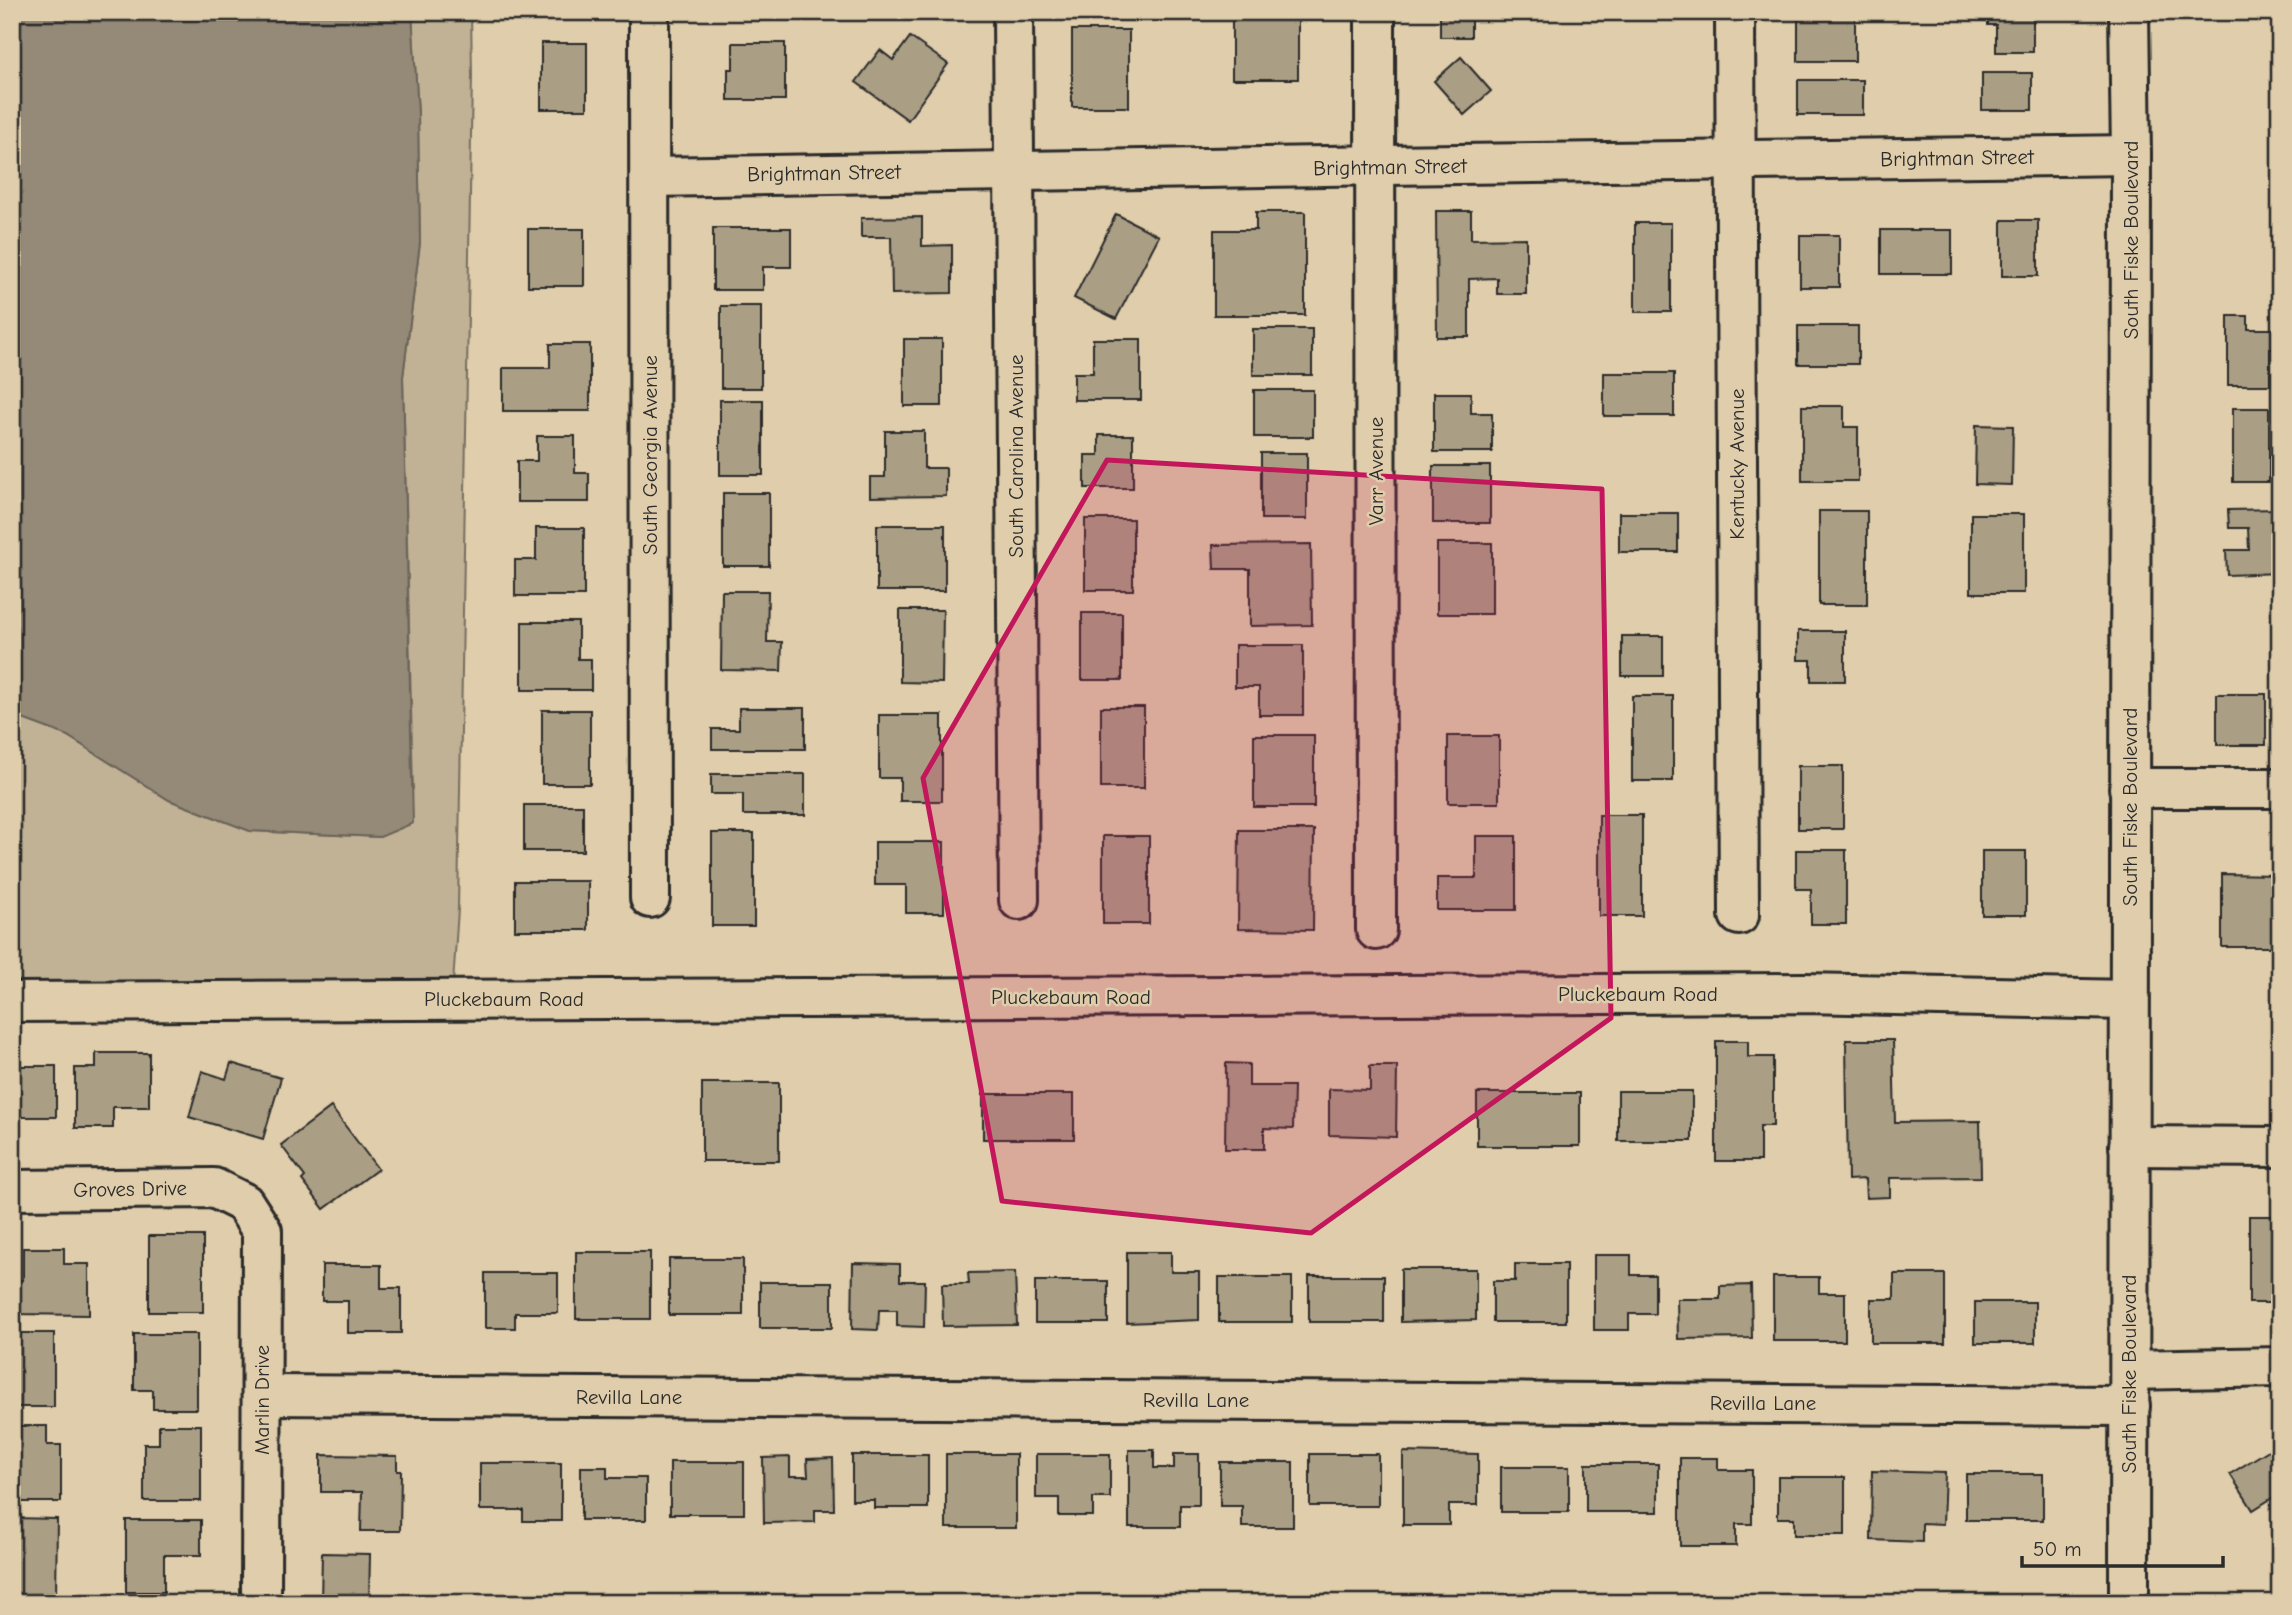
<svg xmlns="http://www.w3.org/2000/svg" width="2292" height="1615" font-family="'Comic Neue',sans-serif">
  <rect width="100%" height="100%" fill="#dfcdab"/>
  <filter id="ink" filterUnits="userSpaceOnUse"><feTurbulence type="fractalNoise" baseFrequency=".0143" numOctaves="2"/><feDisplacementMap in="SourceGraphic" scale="14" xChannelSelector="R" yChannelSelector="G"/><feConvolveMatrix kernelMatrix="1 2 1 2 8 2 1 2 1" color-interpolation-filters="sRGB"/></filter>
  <g filter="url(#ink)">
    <polygon fill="#c1b296" stroke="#766e60" stroke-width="2" points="412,12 471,12 472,75 458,909 453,984 12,986 12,715 66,735 169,800 250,831 379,837 413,789 403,377 420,243 418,114"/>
    <polygon fill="#958a78" stroke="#6b6459" stroke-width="2" points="12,12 412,12 418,114 420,243 403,377 413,823 380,837 250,831 169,800 66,735 12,715"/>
    <g fill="#aa9e85" stroke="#2b2b2b" stroke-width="2">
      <rect x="1232" y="12" width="66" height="67"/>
      <rect x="1440" y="12" width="31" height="25"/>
      <polygon points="1988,12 2033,12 2033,52 1996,52 1996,25 1988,25"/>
      <rect x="1798" y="17" width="57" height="44"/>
      <rect x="1072" y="30" width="57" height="77"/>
      <polygon points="910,37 948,64 908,120 856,82 880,50 893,60"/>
      <rect x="541" y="43" width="46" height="66"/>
      <polygon points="733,43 785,43 785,100 728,100 728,69 733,69"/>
      <polygon points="1461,57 1491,91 1464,115 1434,81"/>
      <rect x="1982" y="73" width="50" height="37"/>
      <rect x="1798" y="80" width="65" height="35"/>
      <polygon points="1436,211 1471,211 1471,239 1526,238 1526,294 1497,294 1497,278 1469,279 1469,337 1437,337"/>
      <polygon points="1256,212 1305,212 1305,315 1214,315 1214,230 1256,230"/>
      <polygon points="1116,214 1159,236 1116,319 1074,298"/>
      <polygon points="922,217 922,246 952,245 952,293 892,294 891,237 861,237 861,218"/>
      <rect x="2002" y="220" width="36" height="56"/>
      <rect x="1635" y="223" width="36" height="89"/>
      <polygon points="713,228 791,228 791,267 763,267 763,290 713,290"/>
      <rect x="528" y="229" width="56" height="57"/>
      <rect x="1881" y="230" width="71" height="44"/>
      <rect x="1800" y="235" width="39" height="52"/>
      <rect x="721" y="306" width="40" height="82"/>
      <polygon points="2228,316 2248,316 2248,329 2280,329 2280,349 2270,349 2270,385 2228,385"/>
      <rect x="1798" y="326" width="60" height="38"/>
      <rect x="1253" y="329" width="59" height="46"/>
      <rect x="904" y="339" width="38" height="67"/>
      <polygon points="1093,339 1141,339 1141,400 1074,400 1074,373 1093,373"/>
      <polygon points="550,344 590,344 590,411 503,411 503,368 550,368"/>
      <rect x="1604" y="373" width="70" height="43"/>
      <rect x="1254" y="390" width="59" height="47"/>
      <polygon points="1434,393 1471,393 1471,413 1492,413 1492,452 1434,452"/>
      <rect x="720" y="400" width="43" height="75"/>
      <polygon points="1802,406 1844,406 1844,427 1858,427 1858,481 1802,481"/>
      <rect x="2233" y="408" width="36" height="74"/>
      <polygon points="1976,425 2013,426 2012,485 1975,484"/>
      <polygon points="885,431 924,431 924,468 946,468 946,496 870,497 870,477 885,477"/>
      <polygon points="1099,435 1133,435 1133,488 1085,488 1085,455 1099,455"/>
      <polygon points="537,436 575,436 575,473 589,473 589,502 517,502 517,461 537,461"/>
      <rect x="1261" y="453" width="46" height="66"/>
      <rect x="1433" y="466" width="57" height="57"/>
      <rect x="723" y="493" width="46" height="73"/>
      <polygon points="2280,509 2280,573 2227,575 2226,550 2249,550 2248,528 2229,528 2228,510"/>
      <rect x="1819" y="511" width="48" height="94"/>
      <rect x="1619" y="513" width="59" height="39"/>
      <rect x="1971" y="514" width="53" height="79"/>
      <rect x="1085" y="519" width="48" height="71"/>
      <rect x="877" y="525" width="68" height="66"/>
      <polygon points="536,528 584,528 584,596 515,596 515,560 536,560"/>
      <rect x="1437" y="543" width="55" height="71"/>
      <polygon points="1311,544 1312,625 1250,626 1250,569 1214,569 1213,545"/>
      <polygon points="722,591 768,591 767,642 782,642 781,671 721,670"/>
      <polygon points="900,610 943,610 942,683 900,682"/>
      <rect x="1082" y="613" width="40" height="67"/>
      <polygon points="522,622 578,622 578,659 591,659 591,690 522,690"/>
      <polygon points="1798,631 1845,631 1845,681 1811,681 1811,660 1798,660"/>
      <rect x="1622" y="636" width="41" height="40"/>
      <polygon points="1235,645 1303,645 1303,715 1259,715 1259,687 1235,687"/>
      <rect x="2217" y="694" width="49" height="51"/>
      <rect x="1632" y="696" width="41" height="85"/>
      <rect x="1101" y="707" width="43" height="81"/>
      <polygon points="739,708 805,708 805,749 712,749 712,729 739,729"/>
      <rect x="542" y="710" width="48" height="74"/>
      <polygon points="879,715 942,715 942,801 900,801 900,778 879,778"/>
      <rect x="1254" y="735" width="60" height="72"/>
      <rect x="1448" y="736" width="51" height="67"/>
      <rect x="1798" y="766" width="45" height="63"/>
      <polygon points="711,774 805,774 805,815 743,815 743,794 711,794"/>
      <rect x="524" y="805" width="59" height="46"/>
      <rect x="1599" y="815" width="43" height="101"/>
      <polygon points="1239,830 1314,830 1313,930 1238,929"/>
      <rect x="712" y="833" width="42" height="93"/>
      <rect x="1103" y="836" width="46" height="88"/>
      <polygon points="1476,836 1516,836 1516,910 1437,910 1437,878 1476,878"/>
      <polygon points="875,842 944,842 944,913 906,913 906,885 875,885"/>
      <polygon points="1796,850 1846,850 1846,924 1811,924 1811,889 1796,889"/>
      <rect x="1982" y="851" width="44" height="64"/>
      <polygon points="2222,874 2280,875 2280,947 2222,947"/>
      <rect x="515" y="881" width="73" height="49"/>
      <polygon points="1846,1040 1893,1040 1895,1122 1980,1121 1981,1177 1890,1178 1890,1197 1866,1198 1865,1179 1848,1180"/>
      <polygon points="1716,1041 1748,1041 1748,1057 1773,1057 1773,1126 1760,1126 1760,1161 1716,1161"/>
      <polygon points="96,1053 149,1053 149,1107 113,1107 113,1128 75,1128 75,1068 96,1068"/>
      <polygon points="231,1063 281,1078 263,1139 189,1117 202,1071 226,1079"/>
      <polygon points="1226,1063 1249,1064 1249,1086 1294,1086 1293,1129 1264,1128 1264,1149 1225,1149"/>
      <rect x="12" y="1066" width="44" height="51"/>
      <polygon points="1370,1066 1397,1066 1396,1137 1329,1135 1329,1089 1370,1090"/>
      <rect x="702" y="1083" width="77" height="78"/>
      <rect x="1618" y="1091" width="74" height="50"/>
      <rect x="1477" y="1093" width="103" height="53"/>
      <rect x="983" y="1094" width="91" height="45"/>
      <polygon points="331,1107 378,1169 324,1209 302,1180 305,1177 281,1145"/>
      <rect x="2249" y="1216" width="31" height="87"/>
      <rect x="149" y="1236" width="54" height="76"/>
      <polygon points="23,1248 64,1248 64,1264 89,1264 89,1315 12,1314 12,1280 23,1280"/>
      <rect x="576" y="1252" width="74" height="67"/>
      <polygon points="1127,1252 1171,1252 1171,1272 1199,1272 1199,1320 1127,1323"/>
      <polygon points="1594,1255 1631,1255 1631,1275 1655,1275 1655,1314 1629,1314 1629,1330 1594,1330"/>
      <rect x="669" y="1259" width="74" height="56"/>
      <polygon points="853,1263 900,1264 900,1281 925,1281 924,1327 897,1326 897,1310 879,1310 878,1330 852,1329"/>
      <polygon points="1515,1264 1566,1264 1566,1322 1493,1322 1493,1281 1515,1281"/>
      <polygon points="322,1265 381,1265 381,1288 401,1288 401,1333 348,1333 348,1301 322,1301"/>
      <polygon points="1401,1269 1476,1269 1476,1320 1401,1322"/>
      <polygon points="1015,1272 1017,1325 943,1326 942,1284 969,1284 968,1273"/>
      <polygon points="485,1273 558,1273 558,1313 515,1313 515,1328 485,1328"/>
      <polygon points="1894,1274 1945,1274 1945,1343 1871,1343 1871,1299 1894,1299"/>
      <rect x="1309" y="1276" width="75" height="46"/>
      <rect x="1219" y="1277" width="73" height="45"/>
      <polygon points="1773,1277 1819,1277 1819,1293 1845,1293 1845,1341 1773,1341"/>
      <rect x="1035" y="1281" width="73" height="42"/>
      <rect x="760" y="1282" width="72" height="46"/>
      <polygon points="1751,1285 1752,1338 1678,1339 1677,1299 1720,1299 1720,1286"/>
      <rect x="1975" y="1302" width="60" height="41"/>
      <rect x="12" y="1333" width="42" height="74"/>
      <polygon points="134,1334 197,1334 197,1409 153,1409 153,1390 134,1390"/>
      <polygon points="159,1425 201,1425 201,1501 144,1501 144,1444 159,1444"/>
      <polygon points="13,1426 47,1426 47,1445 61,1445 61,1502 12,1502"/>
      <polygon points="2280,1443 2280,1493 2253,1510 2230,1474"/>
      <polygon points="1129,1450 1154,1450 1154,1468 1174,1468 1174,1454 1199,1454 1199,1505 1180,1505 1180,1527 1129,1527"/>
      <polygon points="1403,1452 1478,1454 1478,1505 1449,1505 1449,1525 1403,1525"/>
      <rect x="946" y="1454" width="70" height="74"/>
      <polygon points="1036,1454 1110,1454 1110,1498 1093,1498 1093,1516 1059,1516 1059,1498 1036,1498"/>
      <rect x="1310" y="1454" width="68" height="52"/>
      <polygon points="321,1455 397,1456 397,1471 401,1471 400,1531 361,1531 362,1492 321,1492"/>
      <polygon points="852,1455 928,1455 928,1508 874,1508 874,1500 852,1500"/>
      <polygon points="790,1457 790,1476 808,1476 807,1459 833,1458 834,1510 815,1510 815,1522 764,1523 763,1458"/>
      <polygon points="1680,1458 1718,1458 1718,1470 1752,1470 1752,1524 1736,1524 1736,1546 1680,1546"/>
      <rect x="670" y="1462" width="74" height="52"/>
      <polygon points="1220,1462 1293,1462 1293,1527 1242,1527 1242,1506 1220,1506"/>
      <polygon points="480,1463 561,1463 561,1521 523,1521 523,1510 480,1510"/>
      <rect x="1586" y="1464" width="72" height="48"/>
      <polygon points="581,1467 607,1467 607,1478 646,1478 646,1520 581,1520"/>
      <rect x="1501" y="1467" width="68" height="45"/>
      <polygon points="1872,1471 1945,1473 1943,1524 1922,1523 1922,1542 1871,1540"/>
      <rect x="1966" y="1474" width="77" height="46"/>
      <polygon points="1778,1477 1845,1477 1845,1535 1794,1535 1794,1518 1778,1518"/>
      <polygon points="12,1518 57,1519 56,1597 12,1595"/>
      <polygon points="126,1520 201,1520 201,1555 164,1555 164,1592 126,1592"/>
      <polygon points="322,1553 370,1554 369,1603 321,1603"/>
    </g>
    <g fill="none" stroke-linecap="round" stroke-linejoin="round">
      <g stroke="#2b2b2b" stroke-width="44">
        <g id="minor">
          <polyline points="649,12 650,898"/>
          <polyline points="1013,12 1019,900"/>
          <polyline points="1375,12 1376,930"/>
          <polyline points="1735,12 1739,915"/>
          <path d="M650,177C1144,166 1637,163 2131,155"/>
          <polyline points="2129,788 2280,788"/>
          <polyline points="12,1002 1804,993 2129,1000"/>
          <polyline points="2129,1146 2280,1147"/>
          <polyline points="12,1190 214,1188 244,1203 262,1231 261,1603"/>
          <polyline points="2130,1370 2280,1367"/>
          <polyline points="263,1395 2130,1406"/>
        </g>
      </g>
      <g stroke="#2b2b2b" stroke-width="44">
        <polyline id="major" points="2129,1603 2131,155 2129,12"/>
      </g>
      <use href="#minor" stroke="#dfcdab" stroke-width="38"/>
      <use href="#major" stroke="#dfcdab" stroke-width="38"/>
    </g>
  </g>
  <path fill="#c2185b" fill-opacity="0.2" stroke="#c2185b" stroke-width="5" stroke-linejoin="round" d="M1107,460L1602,489L1611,1018L1311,1233L1002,1201L923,778Z"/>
  <g text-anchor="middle" stroke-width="5" stroke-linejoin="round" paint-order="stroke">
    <g font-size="21" fill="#2b2b2b" stroke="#dfcdab">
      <text transform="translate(1957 158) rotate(-1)" y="7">Brightman Street</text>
      <text transform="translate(1390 167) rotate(-1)" y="7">Brightman Street</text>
      <text transform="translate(824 173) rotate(-1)" y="7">Brightman Street</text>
      <text transform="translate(2131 240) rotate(-90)" y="7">South Fiske Boulevard</text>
      <text transform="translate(650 455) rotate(-90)" y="7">South Georgia Avenue</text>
      <text transform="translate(1016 456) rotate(-90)" y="7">South Carolina Avenue</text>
      <text transform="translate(1737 464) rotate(-90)" y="7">Kentucky Avenue</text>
      <text transform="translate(1376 471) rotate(-90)" y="7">Varr Avenue</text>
      <text transform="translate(2130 807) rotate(-90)" y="7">South Fiske Boulevard</text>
      <text x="1638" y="1001">Pluckebaum Road</text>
      <text x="1071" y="1004">Pluckebaum Road</text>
      <text x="504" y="1006">Pluckebaum Road</text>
      <text transform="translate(130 1189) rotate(-1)" y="7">Groves Drive</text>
      <text transform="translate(2129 1374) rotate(-90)" y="7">South Fiske Boulevard</text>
      <text x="629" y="1404">Revilla Lane</text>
      <text transform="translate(262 1400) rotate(-90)" y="7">Marlin Drive</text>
      <text x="1196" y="1407">Revilla Lane</text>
      <text x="1763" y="1410">Revilla Lane</text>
    </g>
  </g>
  <rect width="2292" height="1615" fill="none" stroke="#dfcdab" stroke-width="42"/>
  <rect x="21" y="21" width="2250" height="1573" fill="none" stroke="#2b2b2b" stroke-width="2.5" filter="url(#ink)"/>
  <path d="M2022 1556v10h201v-10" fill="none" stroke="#2b2b2b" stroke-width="3.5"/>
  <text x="2033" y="1556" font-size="21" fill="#2b2b2b" stroke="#dfcdab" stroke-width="5" paint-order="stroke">50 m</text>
</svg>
